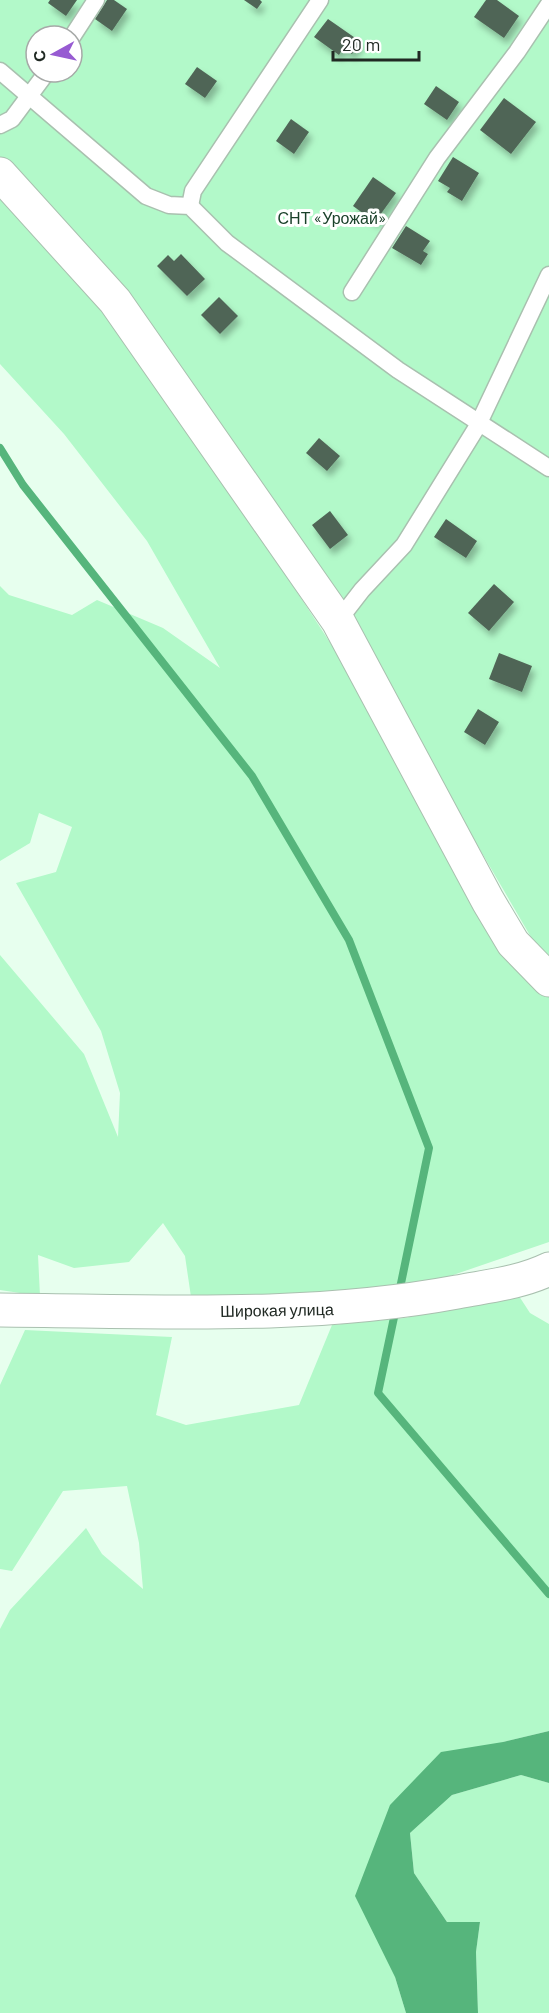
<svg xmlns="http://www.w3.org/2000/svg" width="549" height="2013" font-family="Barlow,sans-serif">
  <defs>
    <filter id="shadow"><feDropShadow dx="3.5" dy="6" stdDeviation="3" flood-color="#0004"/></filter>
  </defs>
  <rect width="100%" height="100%" fill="#e7ffee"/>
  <g fill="#b2f9c9" fill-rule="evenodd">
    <path d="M0,0H549V968L342,613L0,169ZM36,36H72V72H36Z"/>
    <polygon points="0,191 92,297 254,526 344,664 549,993 549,1242 427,1284 318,1296 191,1297 185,1256 163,1223 129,1262 74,1268 38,1255 40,1296 0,1290 0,955 84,1054 118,1137 120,1093 101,1031 16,883 56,872 72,827 39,813 30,843 0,861 0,586 9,595 72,615 97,600 163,628 220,668 147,541 64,434 0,364"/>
    <polygon points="517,1293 530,1313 549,1324 549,1731 503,1742 390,1805 395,1977 406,2013 0,2013 0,1629 10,1610 86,1528 102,1554 143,1589 139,1543 127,1486 63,1491 12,1571 0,1569 0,1385 25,1330 172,1337 156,1415 186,1425 299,1405 332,1325 405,1318"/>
    <polygon points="521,1775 549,1783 549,2013 478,2013 476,1952 480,1922 447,1922 414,1873 410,1833 452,1795"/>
  </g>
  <polygon fill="#56b57c" points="549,1731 549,1783 521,1775 452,1795 410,1833 414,1873 447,1922 480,1922 476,1952 478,2013 406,2013 395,1977 355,1896 390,1805 441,1752 503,1742"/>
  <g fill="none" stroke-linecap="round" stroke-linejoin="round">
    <g stroke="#56b57c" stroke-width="8">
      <polyline points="0,448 23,485 252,776 349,940 429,1148 399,1293"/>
      <polyline points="396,1308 378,1393 549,1594"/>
    </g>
  </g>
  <g fill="#506556" filter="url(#shadow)">
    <polygon points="50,0 77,0 66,16 48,3"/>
    <polygon points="107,0 114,0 127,9 112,31 95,19"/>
    <polygon points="244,0 260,0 262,2 257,9"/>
    <polygon points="486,0 497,0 519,16 504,38 474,17"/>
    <polygon points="328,19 361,42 352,54 343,48 339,55 314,37"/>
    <polygon points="197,67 217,81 205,98 185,84"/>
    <polygon points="436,86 459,102 447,120 424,104"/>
    <polygon points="504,98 536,122 511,154 480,130"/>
    <polygon points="291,119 309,132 294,154 276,141"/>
    <polygon points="453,157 479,173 462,201 447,192 450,188 438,181"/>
    <polygon points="373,177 396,193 375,222 353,206"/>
    <polygon points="406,226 430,241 423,251 428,254 421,265 392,248"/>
    <polygon points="181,254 205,279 187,296 157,266 168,255 174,261"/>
    <polygon points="219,297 238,316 220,334 201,315"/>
    <polygon points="319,438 340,456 327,471 306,453"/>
    <polygon points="330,511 348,535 330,549 312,525"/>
    <polygon points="446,519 477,541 466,558 434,537"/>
    <polygon points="494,584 514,602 489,631 468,613"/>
    <polygon points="499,653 532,666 522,692 489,679"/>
    <polygon points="478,709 499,722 485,745 464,732"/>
  </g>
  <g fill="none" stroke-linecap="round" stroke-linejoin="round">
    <g stroke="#a9c0af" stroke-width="19">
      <g id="lane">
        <polyline points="72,37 96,0"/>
        <polyline points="0,71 146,196 169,205 190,206 227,243 398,370 549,468"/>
        <polyline points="0,125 12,119 47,72"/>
        <polyline points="190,206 193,191 320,0"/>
        <polyline points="352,292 437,158 517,52 549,4"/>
        <polyline points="338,621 362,590 404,545 477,427 549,275"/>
      </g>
    </g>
    <g stroke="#a9c0af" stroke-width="35">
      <g id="street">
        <polyline points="0,174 115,301 338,621 488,901 513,943 549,980"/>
        <path d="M0,1310C152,1311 307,1320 457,1292C488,1286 520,1283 549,1269"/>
      </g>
    </g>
    <use href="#lane" stroke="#fff" stroke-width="16"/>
    <use href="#street" stroke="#fff" stroke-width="33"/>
  </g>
  <g text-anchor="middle" stroke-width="6" stroke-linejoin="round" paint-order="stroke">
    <g font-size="16" fill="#1a412a" stroke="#fff">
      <text x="332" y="224">СНТ «Урожай»</text>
    </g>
    <g font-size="16" fill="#202923" stroke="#fff">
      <text transform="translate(277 1310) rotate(-1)" y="6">Широкая улица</text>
    </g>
  </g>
  <g transform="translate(54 54) rotate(262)"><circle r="28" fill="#ffffff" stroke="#a6a9a7" stroke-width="1.5"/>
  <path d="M0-4.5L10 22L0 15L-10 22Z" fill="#975bd2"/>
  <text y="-9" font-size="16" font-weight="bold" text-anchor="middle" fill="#202923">С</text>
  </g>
  <path d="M333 51v9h86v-9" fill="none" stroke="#202923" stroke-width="3"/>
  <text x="342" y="51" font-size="18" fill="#202923" stroke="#ffffff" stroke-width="4.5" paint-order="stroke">20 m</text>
</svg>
